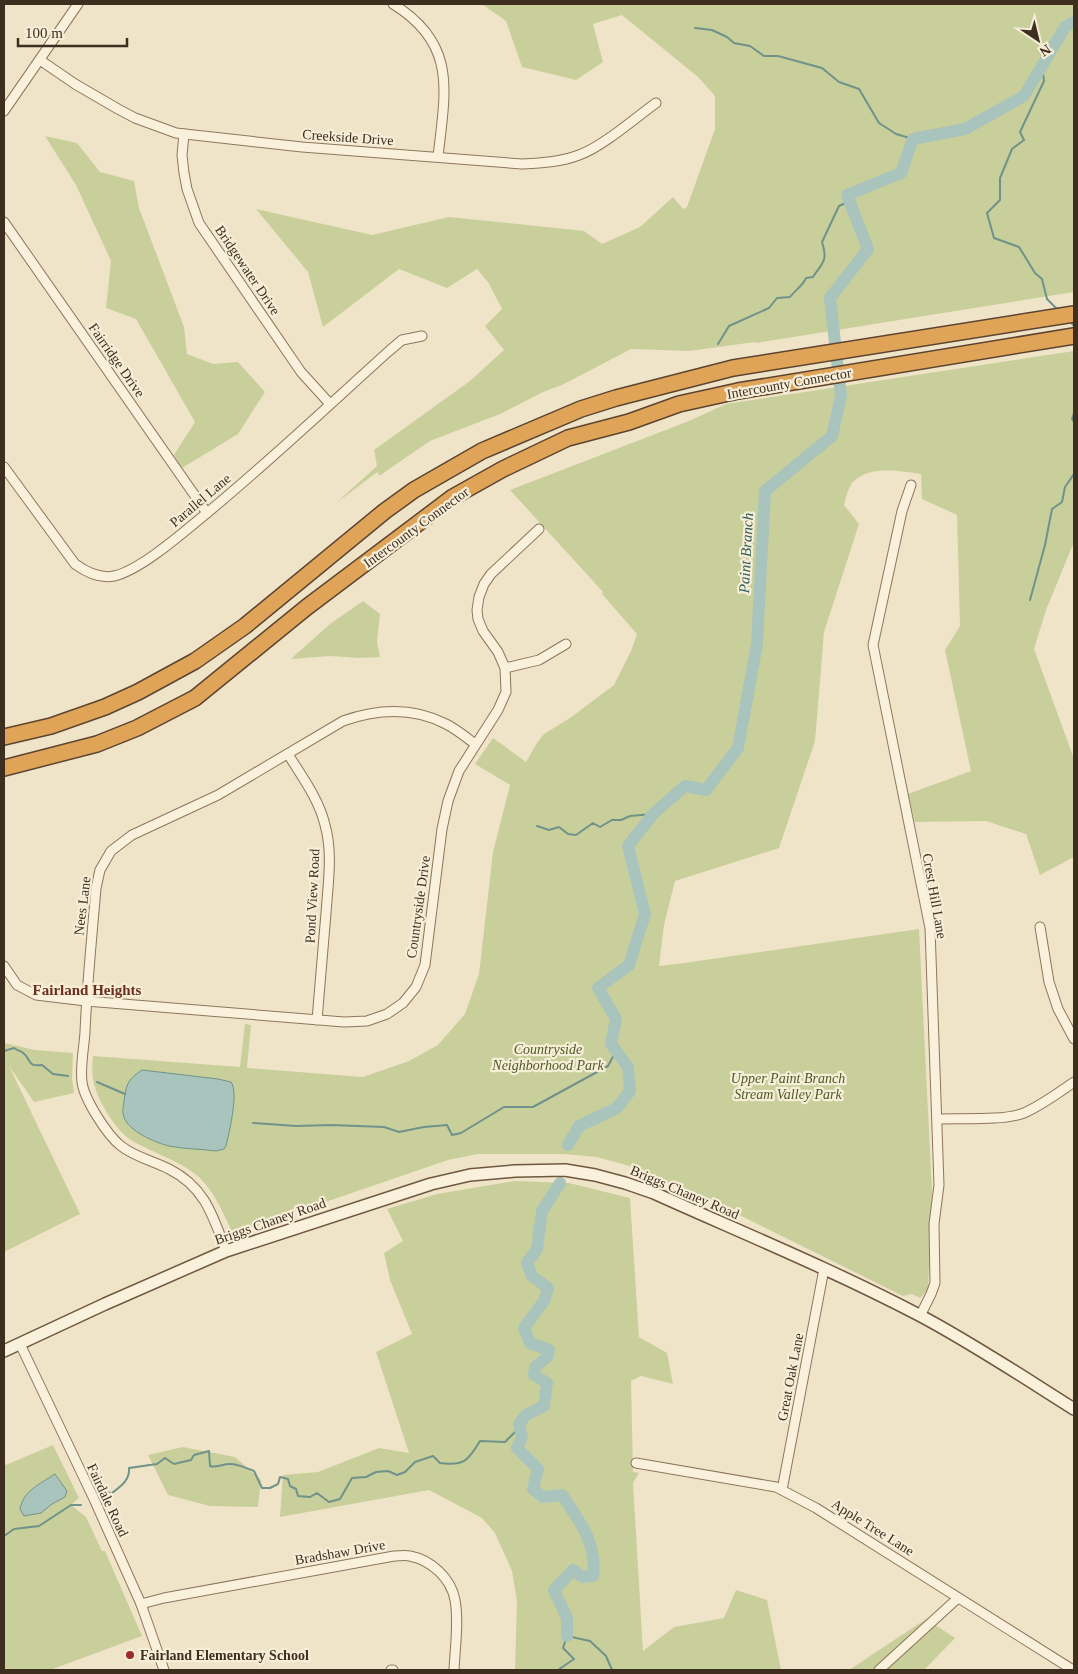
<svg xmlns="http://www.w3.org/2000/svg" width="1078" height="1674" font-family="'Times New Roman',serif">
  <rect width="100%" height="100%" fill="#f0e4c8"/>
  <g fill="#c9cf9b">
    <polygon points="482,4 1074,4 1074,292 756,343 755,342 689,351 631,349 562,385 543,392 500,414 430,441 379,476 378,472 372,476 335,504 377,466 374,450 470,381 504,350 485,326 502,309 488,282 477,269 447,288 399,269 323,327 308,272 256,209 372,235 449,217 584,231 602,244 640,227 673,197 683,209 687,207 715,129 715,96 698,77 622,15 593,24 603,62 576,80 522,67 506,21"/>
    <polygon points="45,136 77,143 100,172 134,181 139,208 184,327 187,354 213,364 238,362 265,392 238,434 182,468 174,455 195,422 136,319 106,308 111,261 76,185"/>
    <path d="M1074,351V542L1046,610L1034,649L1074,759V857L1040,875L1026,834L986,821L915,822L908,794L971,771L945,650L960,626L957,515L922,499L921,474C899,471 869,465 853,482C848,487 846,498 844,505L859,524L824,632L815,741L779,848L675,881L664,925L659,966L684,963L919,929L932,1192L928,1290L920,1298L912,1294L903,1296L719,1205L636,1168L619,1163L596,1157L563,1154H477L448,1160L238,1232L231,1230C222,1210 214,1192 199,1177C180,1161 156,1154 134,1142C117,1133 96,1099 93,1079C92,1072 92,1064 93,1056L240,1067L245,1024L251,1025L247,1068L363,1077L409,1061L438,1045L465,1014L479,974L493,852L510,785L475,764L493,738L526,762L537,743L544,734L570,718L614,685L631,651L637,634L602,594L603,592L510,490L689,421L726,404Z"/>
    <polygon points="363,601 380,614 377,642 380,657 359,658 330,656 291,659 330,624"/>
    <polygon points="4,1043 35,1050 73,1053 72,1078 74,1093 34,1102 9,1066 80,1214 4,1252"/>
    <polygon points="515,1181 569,1183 630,1198 639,1337 667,1353 673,1384 641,1376 631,1381 633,1472 639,1473 633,1483 643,1651 674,1627 724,1618 736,1590 767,1600 781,1670 515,1670 517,1601 512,1571 495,1533 482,1518 429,1490 280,1517 283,1475 318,1472 379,1448 409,1453 376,1352 412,1334 390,1280 384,1253 403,1241 387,1209 437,1194"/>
    <polygon points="53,1445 79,1498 71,1505 86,1517 102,1551 105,1551 142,1636 50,1670 4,1670 4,1461 6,1465"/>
    <polygon points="183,1447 235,1457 261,1480 258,1507 210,1506 168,1495 148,1455"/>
    <polygon points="926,1619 955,1638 924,1670 849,1670"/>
  </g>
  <g fill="#a9c4bc" stroke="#6f938a">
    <path d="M142,1070L218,1079L231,1082C239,1092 229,1133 226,1146L224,1149L216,1151C201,1149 184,1149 169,1146C156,1143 128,1131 124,1117C122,1112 123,1107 124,1102C126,1085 127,1080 142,1070Z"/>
    <path d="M55,1474L67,1491L65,1497L52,1504L41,1513L24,1516L20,1509C23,1491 40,1484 55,1474Z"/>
  </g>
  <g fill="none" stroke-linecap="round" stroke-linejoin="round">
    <g stroke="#6f938a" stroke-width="2">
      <polyline points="695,28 712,30 727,37 734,43 750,46 764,56 778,56 822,68 839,82 859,89 879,123 896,134 913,139"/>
      <polyline points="1042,66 1044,81 1020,132 1024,140 1012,149 1000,178 1000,200 987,213 994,238 1019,247 1035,273 1042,279 1047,299 1058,310"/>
      <polyline points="1069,320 1074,326"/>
      <path d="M718,344L729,326L769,308L777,298L790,297C796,289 802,287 806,278L813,277C823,262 828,261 822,242L839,206L850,201"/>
      <polyline points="1074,413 1072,419 1074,422"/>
      <polyline points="1030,600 1045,545 1052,509 1062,502 1065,487 1074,474"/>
      <polyline points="537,826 549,830 559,827 568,834 576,835 593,823 600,827 612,820 621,820 630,816 653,814"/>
      <path d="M4,1051L14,1048C17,1050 20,1051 22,1052C32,1059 26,1067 42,1065L53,1074L68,1076"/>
      <polyline points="97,1082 125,1094"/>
      <polyline points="253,1123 296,1126 331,1125 384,1127 399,1132 424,1127 447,1125 452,1135 461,1133 504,1107 533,1107 608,1066 616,1051"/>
      <path d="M103,1492L112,1493C121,1486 130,1480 129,1468L157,1464L165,1458L174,1464L191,1460L194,1455L209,1451L210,1466C216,1468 222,1464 230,1464C238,1464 246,1468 254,1471L262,1488H270L278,1484L280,1477L288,1479L290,1486L296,1489L298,1496L310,1497L317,1493L329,1502L340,1499L352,1478L366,1477L376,1472L388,1471L397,1475L405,1472L415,1462L433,1456L440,1463C464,1466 468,1461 480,1441L505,1442L515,1432L519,1424"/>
      <polyline points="4,1536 14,1529 39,1526 71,1505 81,1505"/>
      <polyline points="558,1670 574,1659 563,1648 567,1636 590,1641 606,1656 612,1670"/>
    </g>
    <g stroke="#a9c4bc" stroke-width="12">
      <polyline points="568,1145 579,1126 617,1108 630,1091 628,1067 611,1044 616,1019 598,988 629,965 645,914 628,846 653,814 685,786 706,790 738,748 757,644 765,491 832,436 841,396 830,298 868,249 847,195 901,173 913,139 965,129 1024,96 1065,27 1074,22"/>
      <path d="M560,1183L542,1211L537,1249L527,1263L532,1276L548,1288L544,1301L524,1328L530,1343L549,1350L547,1357L535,1367L534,1375L547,1383L544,1406L526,1415L519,1424L522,1437L517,1448L538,1469L533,1489L543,1497L562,1495C580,1522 597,1543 593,1576L583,1577L573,1570L554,1590L567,1618V1636"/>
    </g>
    <g stroke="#8d765c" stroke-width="11">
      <g id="street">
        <path d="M393,4C458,44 445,92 438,157"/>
        <path d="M40,60L75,84L118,109L135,118L176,133L302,147L522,164C541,163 561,162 579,155C602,147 635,118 656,103"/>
        <polyline points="4,111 78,4"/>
        <polyline points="184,134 182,155 184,173 187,189 199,223 301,372 330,404"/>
        <polyline points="4,222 207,513"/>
        <path d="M4,467L75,564C86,572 99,579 114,576C141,570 185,531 207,513C270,461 329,405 389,351L402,340L422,336"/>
        <polyline points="911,485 902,511 873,645 930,928 939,1185 934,1224 935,1283 931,1294 920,1316"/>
        <polyline points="505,668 539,660 566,644"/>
        <path d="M288,754C302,777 319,799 325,825C333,853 328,884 326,913C323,948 320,984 317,1020"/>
        <polyline points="1040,927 1049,982 1058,1009 1074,1039"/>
        <polyline points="4,966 17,985 36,995 86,1001 344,1022 367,1021 387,1014 403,1003 416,987 425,965 442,829 448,801 459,771 498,710 506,692 505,668 498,652 483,631 478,619 477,610 479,597 484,584 491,574 539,529"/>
        <path d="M938,1119C962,1118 1002,1121 1024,1113C1042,1105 1058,1093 1074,1082"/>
        <path d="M226,1251C213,1216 205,1187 169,1169C153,1161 135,1157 121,1146C107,1135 84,1099 82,1082C80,1066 84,1048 85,1032C87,984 92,936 96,888L100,870L111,851L132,835L218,795L343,721C377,709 413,707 446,724C456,729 466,737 475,744"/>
        <polyline points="20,1344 94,1499 141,1604 164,1670"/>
        <polyline points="636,1463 776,1487 816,1508 1073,1670"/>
        <polyline points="782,1490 824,1269"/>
        <path d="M141,1604L164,1598L394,1556C399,1556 405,1555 410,1556C431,1560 451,1578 455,1600C459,1622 455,1648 454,1670"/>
        <polyline points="391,1670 393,1670"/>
        <polyline points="879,1670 958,1598"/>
      </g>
    </g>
    <g stroke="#6f573f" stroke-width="14">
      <path id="secondary" d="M4,1351L105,1304L226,1251L431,1184L470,1175L515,1171L565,1170L595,1175L625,1183L654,1193C743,1233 833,1270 919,1315C972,1343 1023,1377 1074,1409"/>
    </g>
    <g stroke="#5b4430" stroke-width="18">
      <g id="highway">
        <polyline points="4,737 51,726 105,707 138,692 195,661 245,626 385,511 414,490 482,451 581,409 616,398 733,368 1074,314"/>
        <polyline points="4,768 97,744 137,728 195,698 307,607 453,497 503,469 568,438 629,422 679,404 738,391 1074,336"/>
      </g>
    </g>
    <use href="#street" stroke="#faf1dc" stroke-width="9"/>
    <use href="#secondary" stroke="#faf1dc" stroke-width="11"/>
    <use href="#highway" stroke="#e0a458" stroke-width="15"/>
  </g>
  <circle fill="#9e2a2b" stroke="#f7eed8" stroke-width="2" cx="130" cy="1655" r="5"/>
  <g text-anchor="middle" stroke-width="4.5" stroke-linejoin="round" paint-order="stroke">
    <g font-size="14" fill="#3d2e20" stroke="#f7eed8">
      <text transform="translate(348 137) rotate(4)" y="5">Creekside Drive</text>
      <text transform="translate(248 270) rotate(56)" y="5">Bridgewater Drive</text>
      <text transform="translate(117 360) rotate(55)" y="5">Fairridge Drive</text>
      <text transform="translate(789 383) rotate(-10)" y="5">Intercounty Connector</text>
      <text transform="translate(200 500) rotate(-40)" y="5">Parallel Lane</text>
      <text transform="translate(416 527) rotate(-36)" y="5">Intercounty Connector</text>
      <text transform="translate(312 896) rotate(-87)" y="5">Pond View Road</text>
      <text transform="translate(935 896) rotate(80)" y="5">Crest Hill Lane</text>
      <text transform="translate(82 906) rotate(-83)" y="5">Nees Lane</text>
      <text transform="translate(418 907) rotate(-82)" y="5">Countryside Drive</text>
      <text transform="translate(685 1192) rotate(23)" y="5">Briggs Chaney Road</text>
      <text transform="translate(270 1221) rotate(-19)" y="5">Briggs Chaney Road</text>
      <text transform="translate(790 1377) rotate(-79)" y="5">Great Oak Lane</text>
      <text transform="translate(108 1500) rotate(65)" y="5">Fairdale Road</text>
      <text transform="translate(873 1527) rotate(32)" y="5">Apple Tree Lane</text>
      <text transform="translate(340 1552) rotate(-10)" y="5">Bradshaw Drive</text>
    </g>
    <g font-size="14" font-style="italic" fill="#4d5a26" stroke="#f7eed8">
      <text x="548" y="1054">Countryside<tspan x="548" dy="16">Neighborhood Park</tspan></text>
      <text x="788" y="1083">Upper Paint Branch<tspan x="788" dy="16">Stream Valley Park</tspan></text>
    </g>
    <g font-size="14" font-weight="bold" fill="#3d2e20" stroke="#f7eed8" text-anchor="start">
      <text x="140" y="1660">Fairland Elementary School</text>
    </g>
    <g font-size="15" font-style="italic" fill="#2f5d5a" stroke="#f7eed8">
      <text transform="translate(746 553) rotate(-87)" y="5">Paint Branch</text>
    </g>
    <g font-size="15" font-weight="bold" fill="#6b2e1e" stroke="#f7eed8">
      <text x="87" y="995">Fairland Heights</text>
    </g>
  </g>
  <rect width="1078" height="1674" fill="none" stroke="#3d2e20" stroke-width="10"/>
  <g transform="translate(1038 40) rotate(145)" stroke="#f7eed8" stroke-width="4" paint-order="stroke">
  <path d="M0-4L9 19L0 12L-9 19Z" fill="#3d2e20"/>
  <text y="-8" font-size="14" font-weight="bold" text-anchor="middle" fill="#3d2e20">N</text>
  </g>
  <path d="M18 38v8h109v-8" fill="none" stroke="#3d2e20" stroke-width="2.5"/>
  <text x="25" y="38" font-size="15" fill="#3d2e20" stroke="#f7eed8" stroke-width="4" paint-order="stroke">100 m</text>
</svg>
